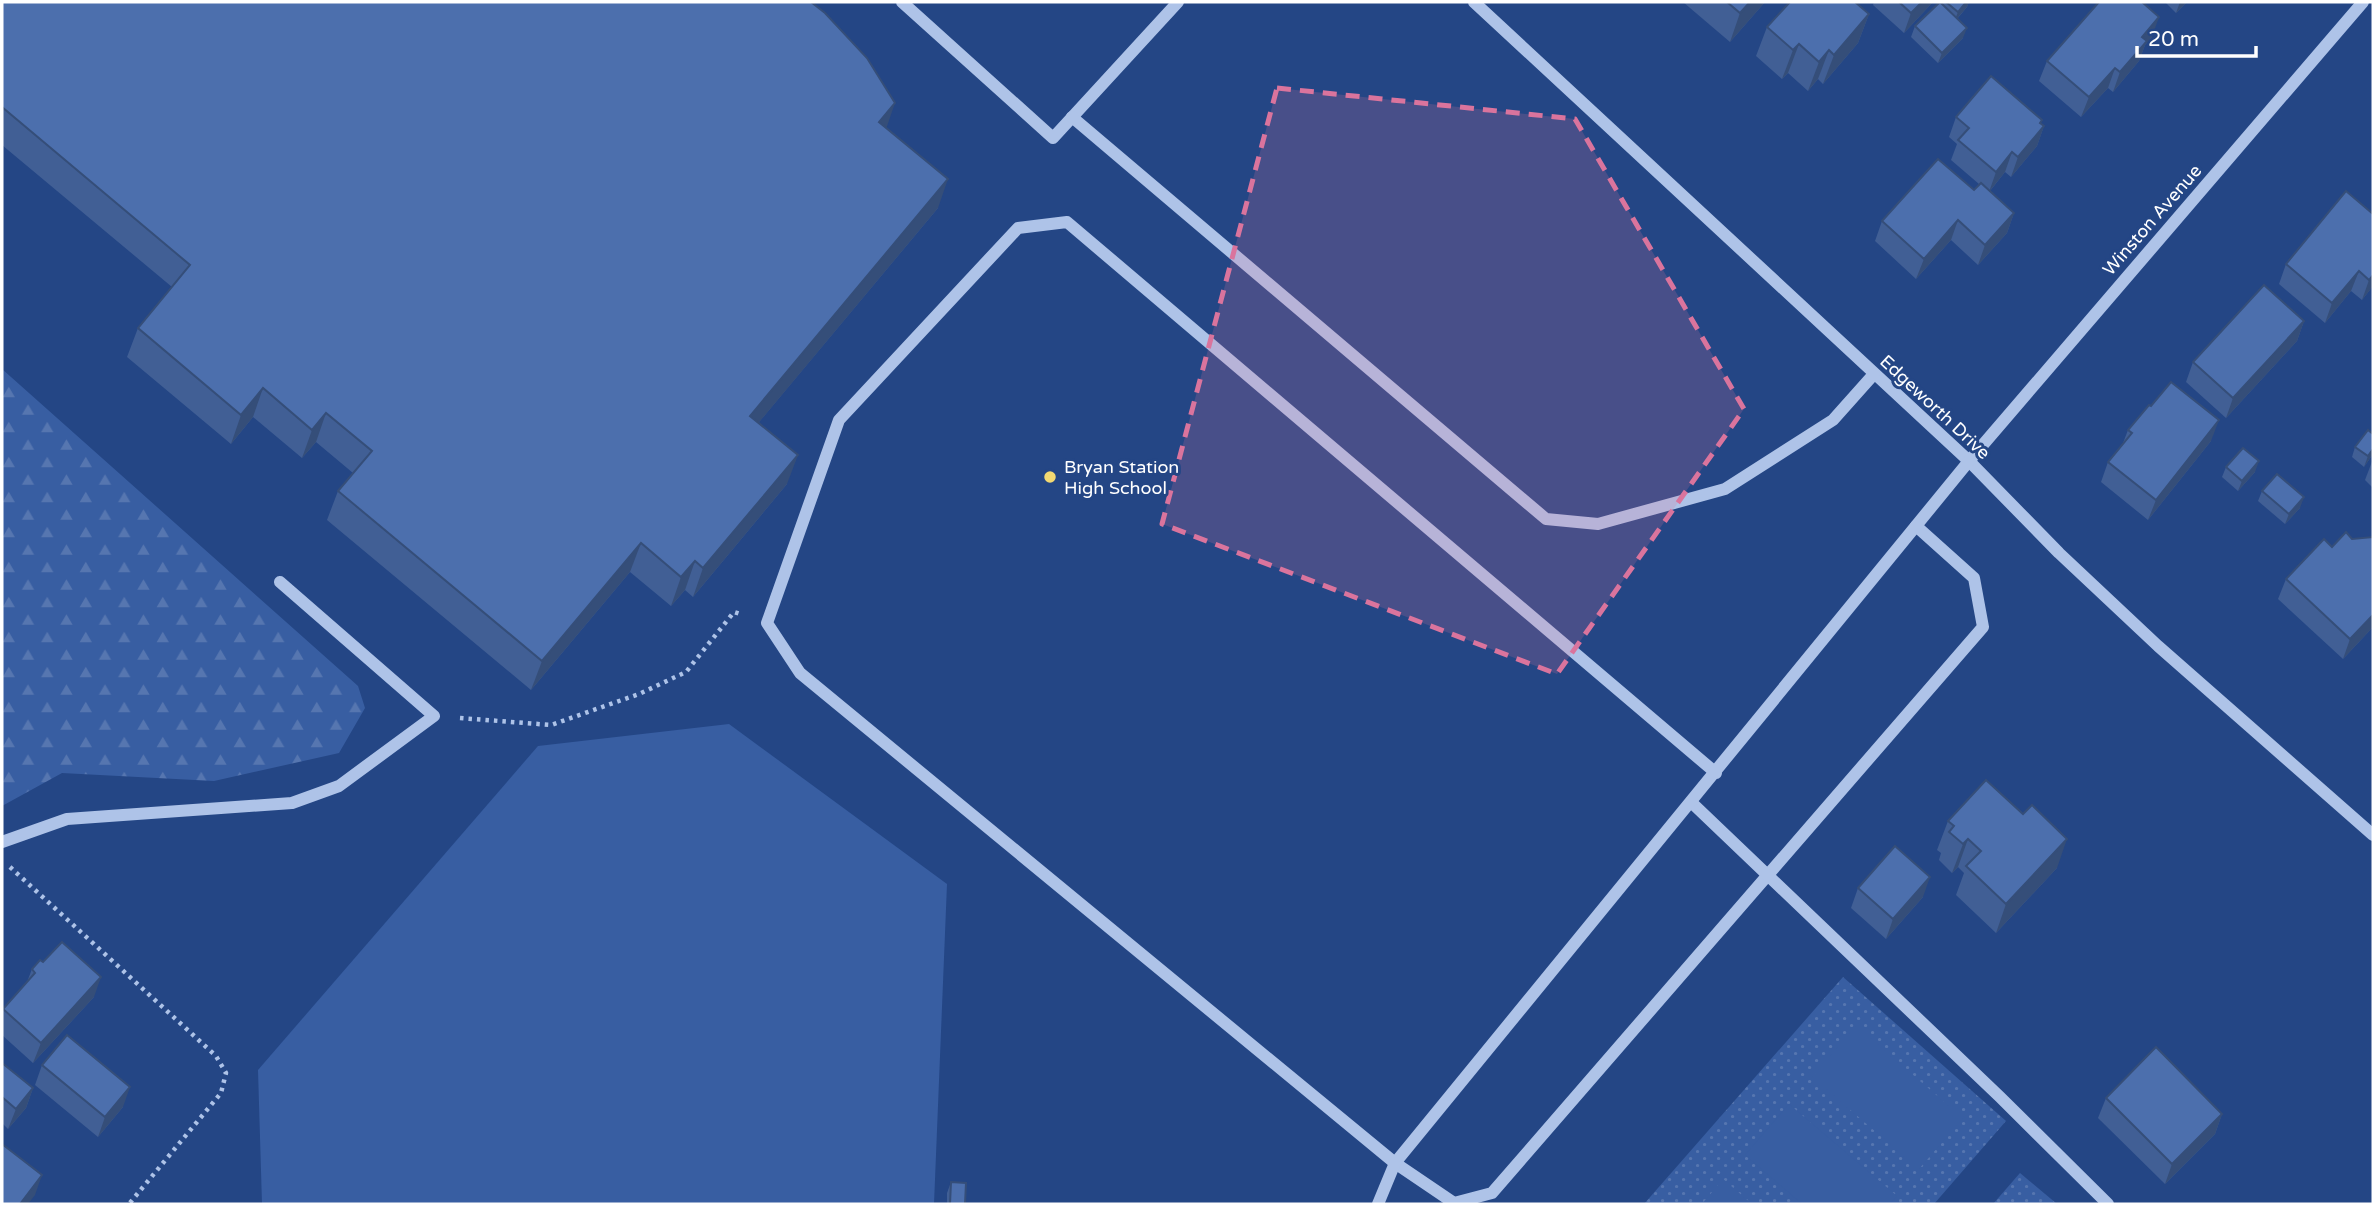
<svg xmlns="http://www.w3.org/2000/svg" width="2375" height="1206" font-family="'Varela Round',sans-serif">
  <defs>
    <pattern id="green-dots" width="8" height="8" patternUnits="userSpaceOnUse" patternTransform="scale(1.75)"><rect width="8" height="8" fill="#385ea2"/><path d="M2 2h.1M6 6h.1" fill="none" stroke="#5676b0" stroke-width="1.8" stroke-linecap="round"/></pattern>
    <pattern id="forest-firs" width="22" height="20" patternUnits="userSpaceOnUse" patternTransform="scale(1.75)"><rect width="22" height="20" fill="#385ea2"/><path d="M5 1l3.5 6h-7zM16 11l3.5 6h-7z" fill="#5676b0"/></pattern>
  </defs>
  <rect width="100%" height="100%" fill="#244685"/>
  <g fill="url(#green-dots)">
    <polygon points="1843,977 2006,1121 1934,1204 1644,1204"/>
    <polygon points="2020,1173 2057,1204 1993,1204"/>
  </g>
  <polygon fill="url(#forest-firs)" points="2,369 358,686 365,708 339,753 214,781 62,773 2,806"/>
  <g fill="#385ea2">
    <polygon points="729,724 947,884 934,1204 262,1204 258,1070 538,746"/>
    <polygon points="1856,1026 1963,1118 1919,1169 1812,1077"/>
    <polygon points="1789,1104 1897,1196 1890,1204 1802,1204 1745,1155"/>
    <polygon points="1723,1179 1752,1204 1702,1204"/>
  </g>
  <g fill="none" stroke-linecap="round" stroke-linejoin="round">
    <g stroke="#aec3e8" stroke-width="4.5" stroke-dasharray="3.5 5" stroke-linecap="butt">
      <polyline points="460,718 551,725 639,694 686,672 734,612 743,615"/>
      <polyline points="10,867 216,1056 226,1073 221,1093 129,1204"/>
    </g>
    <g stroke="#aec3e8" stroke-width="12">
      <polyline points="902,2 1053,138 1178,2"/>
      <polyline points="1474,2 1969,461 2059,553 2158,646 2373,835"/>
      <polyline points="1072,117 1546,519 1598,524 1725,489 1833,420 1874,374"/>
      <polyline points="1716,773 1067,222 1018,228 839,420 767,623 800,673 1395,1163 1454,1203 1492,1193 1983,627 1974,578 1916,526"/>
      <polyline points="1691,802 2000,1097 2108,1204"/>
      <polyline points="2,842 67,819 292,803 339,786 434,716 280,582"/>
      <polyline points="1378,1204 1395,1163 1969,461 2363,2"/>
    </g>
  </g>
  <g fill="#415f95">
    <polygon points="2,2 886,128 938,208 759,422 787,484 693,597 685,590 671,606 630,572 531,690 327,520 338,491 353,473 316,442 302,458 253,417 231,444 127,357 138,328 172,287 2,145"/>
    <polygon points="1683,2 1765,2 1730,42"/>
    <polygon points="1874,2 1933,2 1904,33 1873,5"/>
    <polygon points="1942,2 1969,2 1967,7 1957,19 1963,38 1938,63 1911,37 1915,26 1941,4"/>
    <polygon points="2165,2 2187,2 2176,13"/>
    <polygon points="1869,14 1858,43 1823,84 1818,79 1808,91 1788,73 1782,79 1756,56 1767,27"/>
    <polygon points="2152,37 2145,45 2139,61 2113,92 2108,88 2081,117 2039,81 2047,61"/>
    <polygon points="1956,117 2041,124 2044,126 2037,146 2011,177 2005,172 1990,191 2014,213 2007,233 1978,265 1951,240 1916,279 1875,241 1882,221 1974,190 1979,184 1951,160 1957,144 1949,137"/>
    <polygon points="2346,191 2373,286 2362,300 2351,291 2325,323 2279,284 2286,264"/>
    <polygon points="2304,321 2297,341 2226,418 2186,382 2193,362"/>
    <polygon points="2128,430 2211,441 2148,520 2101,482 2108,462 2123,443"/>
    <polygon points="2355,447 2373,454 2364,467 2352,457"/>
    <polygon points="2373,459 2373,488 2365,480"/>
    <polygon points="2226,467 2255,472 2238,491 2222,477"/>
    <polygon points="2262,491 2300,508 2285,524 2258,501"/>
    <polygon points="2286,579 2373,627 2343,659 2278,599"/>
    <polygon points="1948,821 2057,868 1996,933 1956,895 1964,873 1958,867 1952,873 1939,860 1941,853 1937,850"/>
    <polygon points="1858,888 1923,897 1886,939 1851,908"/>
    <polygon points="32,969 94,997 33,1063 2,1035 3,1009 27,982"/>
    <polygon points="2,1063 33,1088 26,1108 8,1129 2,1123"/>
    <polygon points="42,1065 123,1107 98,1137 35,1085"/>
    <polygon points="2106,1098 2222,1114 2215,1134 2165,1184 2098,1118"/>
    <polygon points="951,1182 965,1204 947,1204 947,1193"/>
  </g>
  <g fill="#354e79">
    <polygon points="1750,2 1765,2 1730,42 1740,13"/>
    <polygon points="1922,2 1933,2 1904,33 1911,13"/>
    <polygon points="1966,2 1969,2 1967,7 1954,22 1958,12"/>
    <polygon points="2180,2 2187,2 2176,13"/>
    <polygon points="1869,14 1858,43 1823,84 1834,55"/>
    <polygon points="2159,17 2152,37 2145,45 2139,61 2113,92 2120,72 2142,37"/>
    <polygon points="1967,28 1963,38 1938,63 1942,53"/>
    <polygon points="1799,44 1788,73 1782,79 1793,50"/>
    <polygon points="1829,50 1818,79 1808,91 1819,62"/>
    <polygon points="2115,68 2108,88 2081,117 2089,97"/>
    <polygon points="895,103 885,132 879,122"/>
    <polygon points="2042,120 2037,135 2044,126 2037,146 2011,177 2018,157"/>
    <polygon points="2012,152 2005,172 1989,192 1996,172"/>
    <polygon points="948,179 938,208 740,445 750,416"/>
    <polygon points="2014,213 2007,233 1978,265 1985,245"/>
    <polygon points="1958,220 1951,240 1916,279 1924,259"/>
    <polygon points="2359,271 2351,291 2325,323 2332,303"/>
    <polygon points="2373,275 2373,286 2362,300 2369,280"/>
    <polygon points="2304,321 2297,341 2226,418 2233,398"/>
    <polygon points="263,388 253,417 231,444 241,415"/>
    <polygon points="326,413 316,442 302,458 312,430"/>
    <polygon points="2219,420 2211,441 2148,520 2156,500"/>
    <polygon points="2373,449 2373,454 2364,467 2368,456"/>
    <polygon points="798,455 787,484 693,597 703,568"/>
    <polygon points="2259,461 2255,472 2238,491 2242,481"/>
    <polygon points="2304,497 2300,508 2285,524 2289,514"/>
    <polygon points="641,543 630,572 531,690 542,661"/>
    <polygon points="695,561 685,590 671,606 681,577"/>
    <polygon points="2373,615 2373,627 2343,659 2350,639"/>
    <polygon points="1968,839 1958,867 1952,873 1963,844"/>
    <polygon points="2067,839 2057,868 1996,933 2006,904"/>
    <polygon points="1930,877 1923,897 1886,939 1893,919"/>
    <polygon points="101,977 94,997 33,1063 41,1043"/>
    <polygon points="130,1087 123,1107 98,1137 105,1117"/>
    <polygon points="33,1088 26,1108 8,1129 16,1109"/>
    <polygon points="2222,1114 2215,1134 2165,1184 2172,1164"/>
    <polygon points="42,1175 35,1195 28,1204 20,1204"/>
  </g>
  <g fill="#4c6fad" stroke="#354e79" stroke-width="2">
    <polygon points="2,2 811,2 825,13 867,58 895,103 879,122 948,179 750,416 798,455 703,568 695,561 681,577 641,543 542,661 338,491 372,451 326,413 312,430 263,388 241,415 138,328 190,265 2,107"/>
    <polygon points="1727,2 1750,2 1740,13"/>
    <polygon points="1790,2 1855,2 1869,14 1834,55 1829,50 1819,62 1799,44 1793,50 1767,27"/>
    <polygon points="1899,2 1922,2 1911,13"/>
    <polygon points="1940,2 1967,28 1942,53 1915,26"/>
    <polygon points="1946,2 1966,2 1958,12"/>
    <polygon points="2099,2 2142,2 2159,17 2142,37 2147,41 2120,72 2115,68 2089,97 2047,61"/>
    <polygon points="1991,76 2042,120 2040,123 2044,126 2018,157 2012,152 1996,172 1958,140 1969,128 1956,117"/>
    <polygon points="1938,159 1974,190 1981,183 2014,213 1985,245 1958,220 1924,259 1882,221"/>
    <polygon points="2346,191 2373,214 2373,275 2369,280 2359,271 2332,303 2286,264"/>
    <polygon points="2264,285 2304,321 2233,398 2193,362"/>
    <polygon points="2171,382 2219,420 2156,500 2108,462 2132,433 2128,430 2149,405 2151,406"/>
    <polygon points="2368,430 2373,434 2373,449 2368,456 2355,447"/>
    <polygon points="2243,448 2259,461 2242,481 2226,467"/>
    <polygon points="2277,474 2304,497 2289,514 2262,491"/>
    <polygon points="2346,532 2352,539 2373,537 2373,615 2350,639 2286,579 2324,539 2332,547"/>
    <polygon points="1986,780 2023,814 2032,805 2067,839 2006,904 1966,866 1981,851 1968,839 1963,844 1949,832 1954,826 1948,821"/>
    <polygon points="1895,846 1930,877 1893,919 1858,888"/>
    <polygon points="62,942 101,977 41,1043 3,1009 35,973 32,969 40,960 43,962"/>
    <polygon points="67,1035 130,1087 105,1117 42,1065"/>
    <polygon points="2156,1047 2222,1114 2172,1164 2106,1098"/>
    <polygon points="2,1063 33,1088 16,1109 2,1097"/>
    <polygon points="2,1144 42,1175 20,1204 2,1204"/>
    <polygon points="951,1182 966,1183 965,1204 950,1204"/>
  </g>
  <path fill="#da749d" fill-opacity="0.2" stroke="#da749d" stroke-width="5" stroke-dasharray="14 9" stroke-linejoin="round" d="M1277,88L1575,119L1744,409L1557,674L1162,524Z"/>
  <circle fill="#f3d972" stroke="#244685" stroke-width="2.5" cx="1050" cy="477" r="7"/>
  <g text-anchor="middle" stroke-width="6" stroke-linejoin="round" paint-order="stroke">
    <g font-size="18" fill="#fff" stroke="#244685">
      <text transform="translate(2152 220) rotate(-49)" y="6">Winston Avenue</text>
      <text transform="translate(1935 407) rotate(43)" y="6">Edgeworth Drive</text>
    </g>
    <g font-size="18" fill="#fff" stroke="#244685" text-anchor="start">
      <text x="1064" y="473">Bryan Station<tspan x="1064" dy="21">High School</tspan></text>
    </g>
  </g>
  <rect width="2375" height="1206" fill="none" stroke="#ffffff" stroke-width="7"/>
  <path d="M2137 46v10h119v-10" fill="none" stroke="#ffffff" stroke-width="3.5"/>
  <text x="2148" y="46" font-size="21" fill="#ffffff" stroke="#244685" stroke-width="5" paint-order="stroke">20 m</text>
</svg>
